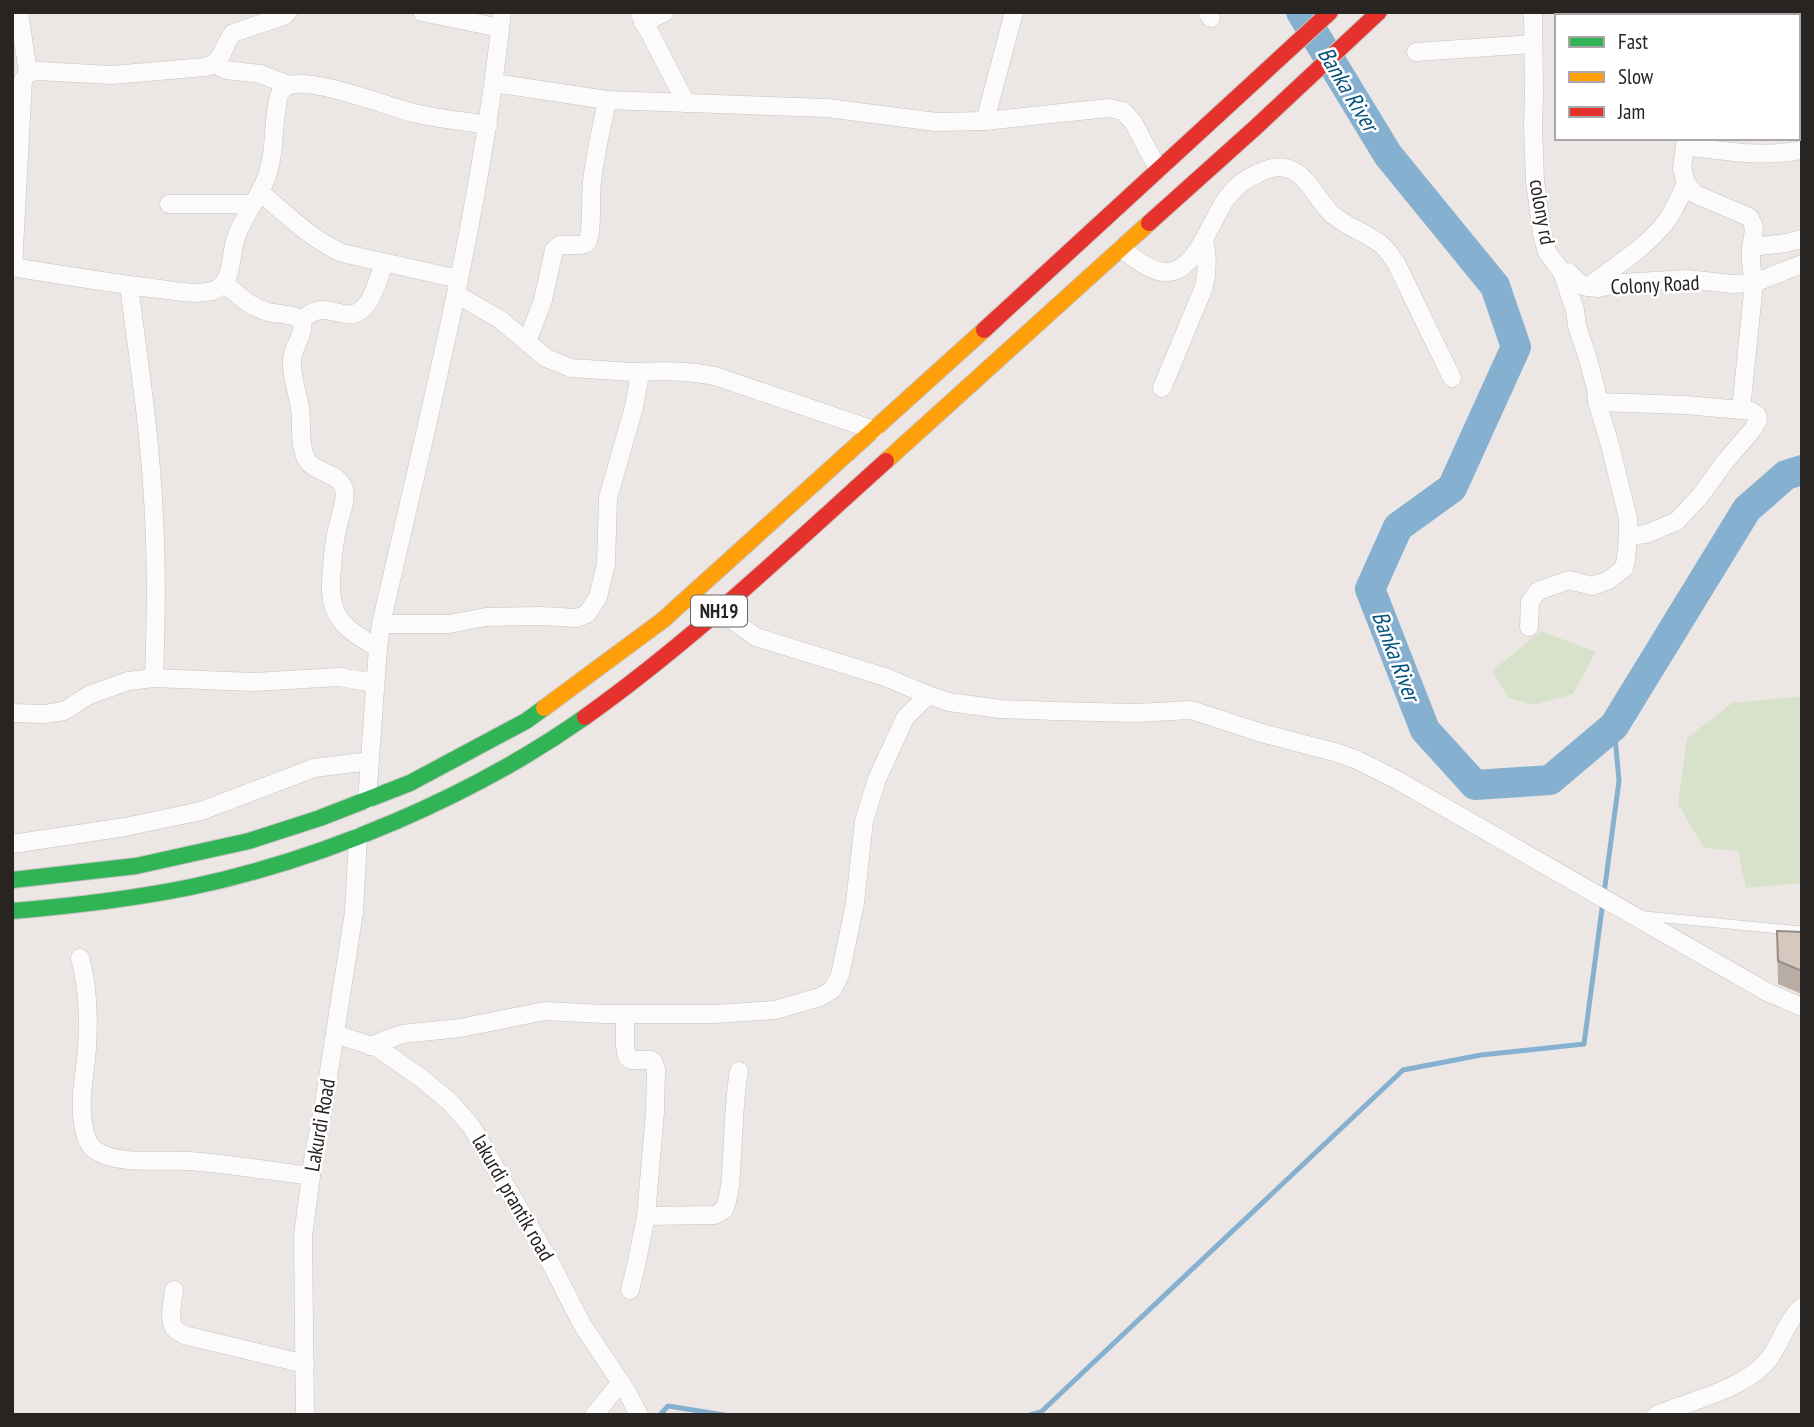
<svg xmlns="http://www.w3.org/2000/svg" width="1814" height="1427" font-family="'PT Sans Narrow',sans-serif">
  <rect width="100%" height="100%" fill="#ece7e4"/>
  <g fill="#d8e2ca">
    <polygon points="1541,631 1596,652 1573,694 1534,705 1509,698 1492,671"/>
    <polygon points="1802,696 1802,883 1746,888 1738,851 1704,848 1678,804 1687,738 1732,703"/>
  </g>
  <g fill="none" stroke-linecap="round" stroke-linejoin="round">
    <g stroke="#86b0d0" stroke-width="5">
      <polyline points="660,1415 668,1406 724,1415"/>
      <polyline points="1030,1415 1041,1412 1403,1070 1481,1055 1584,1044 1619,781 1614,726"/>
    </g>
    <polyline stroke="#86b0d0" stroke-width="30" points="1301,12 1388,155 1495,286 1516,347 1452,488 1398,527 1370,589 1425,730 1475,785 1550,780 1614,726 1747,509 1786,475 1802,470"/>
    <g stroke="#c7c3c1" stroke-width="10">
      <polyline id="lane" points="1645,916 1802,931"/>
    </g>
    <g stroke="#c7c3c1" stroke-width="19">
      <g id="street">
        <polyline points="19,12 28,73"/>
        <polyline points="422,12 500,28"/>
        <polyline points="639,12 686,103"/>
        <polyline points="1207,12 1211,18"/>
        <polyline points="1640,12 1643,16"/>
        <polyline points="643,23 665,12"/>
        <polyline points="1798,34 1802,33"/>
        <polyline points="1416,52 1533,44"/>
        <polyline points="214,64 226,70 260,74 289,85"/>
        <polyline points="494,83 607,100 827,108 936,122 985,121 1108,108 1123,111 1133,122 1158,169"/>
        <polyline points="985,121 1014,12"/>
        <path d="M260,192C286,214 311,239 342,253L459,279"/>
        <polyline points="169,204 253,204"/>
        <polyline points="1751,247 1786,243 1802,239"/>
        <path d="M1121,249C1133,257 1148,270 1163,272C1196,275 1210,221 1226,199C1234,188 1246,178 1259,173C1269,168 1278,165 1289,169C1309,176 1318,202 1333,215C1348,228 1368,233 1383,246C1388,251 1392,257 1396,263L1452,378"/>
        <path d="M12,267C61,275 110,283 160,289C176,291 196,295 212,291C233,285 230,258 235,241C242,215 263,195 269,169C275,149 273,126 277,106C278,97 281,87 290,85C316,78 386,106 414,113C438,119 463,121 488,125"/>
        <path d="M13,267L23,80L28,73L38,71L112,75L205,67C226,61 221,47 233,33L284,16L288,12"/>
        <path d="M1562,272H1568L1583,286L1598,288L1622,283L1687,279L1732,284L1754,283C1752,272 1750,260 1751,249C1752,234 1758,230 1749,217L1695,194L1686,183L1682,168L1685,146C1725,151 1762,158 1802,150"/>
        <path d="M225,284C238,295 250,307 268,312C280,315 291,313 301,320C302,323 303,327 302,330C300,341 292,350 292,361C291,377 298,393 300,408C302,424 299,441 305,456C311,474 338,470 344,489C347,500 340,515 338,526C334,540 333,554 332,568C327,614 339,626 378,648"/>
        <path d="M129,286C139,363 151,440 154,518C157,572 156,625 154,678"/>
        <path d="M1588,287C1614,267 1645,248 1665,223C1675,211 1680,196 1686,183"/>
        <path d="M301,320C307,315 313,311 321,310C339,309 352,324 367,304C374,296 380,274 384,263"/>
        <path d="M527,342L543,300L554,250L560,245H581L587,243C593,231 590,198 592,182C595,154 602,127 607,100"/>
        <path d="M632,372C660,371 687,370 715,376L874,430"/>
        <path d="M1162,388L1204,287C1208,270 1208,257 1204,240"/>
        <polyline points="1597,402 1686,405 1741,410 1751,411 1757,415 1758,420 1753,429 1724,463 1700,496 1677,521 1646,534 1628,536"/>
        <polyline points="1741,410 1754,283 1802,264"/>
        <polyline points="719,611 756,637 885,677 928,695 949,702 1000,709 1054,711 1136,713 1191,710 1265,734 1338,753 1357,760 1397,780 1767,992 1802,1007"/>
        <polyline points="381,624 449,624 486,617 541,616 577,618 587,614 598,597 606,564 608,498 634,407 639,380 638,376 632,372 571,368 546,358 501,320 456,294"/>
        <polyline points="1529,627 1530,602 1538,591 1569,580 1592,586 1609,580 1624,568 1626,559 1628,536 1628,518 1610,445 1597,402 1596,389 1588,359 1577,326 1575,310 1562,272 1547,252 1542,234 1535,181 1533,128 1534,92 1533,12"/>
        <polyline points="12,713 45,714 64,711 89,695 128,681 154,678 253,682 339,677 375,683"/>
        <path d="M367,800L378,648L381,624C427,422 480,219 502,12"/>
        <polyline points="12,844 125,827 201,811 314,768 370,761"/>
        <path d="M80,958C88,987 89,1017 87,1048C86,1064 83,1079 82,1095C81,1110 82,1141 95,1150C117,1166 163,1159 189,1161C230,1164 270,1171 311,1176"/>
        <polyline points="625,1014 625,1045 627,1057 631,1060 651,1060 653,1061 656,1069 655,1112 646,1216 636,1266 630,1290"/>
        <polyline points="335,1034 378,1048 421,1078 450,1102 471,1126 549,1260 583,1326 627,1392 639,1415"/>
        <polyline points="370,1046 402,1034 460,1028 545,1011 603,1014 715,1014 775,1010 820,997 832,990 840,975 855,903 864,821 877,779 905,718 928,695"/>
        <path d="M646,1216L715,1215L724,1210C731,1193 731,1174 732,1155C734,1127 734,1099 739,1071"/>
        <path d="M174,1290C173,1300 168,1318 174,1328C175,1330 181,1333 184,1335L305,1364"/>
        <polyline points="305,1415 303,1236 313,1160 324,1103 354,912 358,837"/>
        <polyline points="594,1415 621,1382"/>
        <path d="M1656,1415C1688,1402 1746,1388 1767,1361C1781,1345 1786,1320 1802,1307"/>
      </g>
    </g>
    <g stroke="#c7c3c1" stroke-width="18">
      <g id="fast">
        <polyline points="12,880 136,866 249,841 320,818 410,783 526,721 544,708"/>
        <path d="M12,911C72,906 132,899 191,887C325,859 473,796 585,717"/>
      </g>
    </g>
    <g stroke="#c7c3c1" stroke-width="18">
      <g id="slow">
        <polyline points="886,461 1149,223"/>
        <polyline points="544,708 663,620 984,330"/>
      </g>
    </g>
    <g stroke="#c7c3c1" stroke-width="18">
      <g id="jam">
        <polyline points="1149,223 1256,127 1379,12"/>
        <polyline points="984,330 1330,12"/>
        <path d="M585,717C692,641 788,549 886,461"/>
      </g>
    </g>
    <use href="#lane" stroke="#fcfbfb" stroke-width="9"/>
    <use href="#street" stroke="#fcfbfb" stroke-width="18"/>
    <use href="#fast" stroke="#30b455" stroke-width="16"/>
    <use href="#slow" stroke="#ff9f0a" stroke-width="16"/>
    <use href="#jam" stroke="#e5322d" stroke-width="16"/>
  </g>
  <polygon fill="#b9aca4" points="1777,931 1802,932 1802,994 1778,984"/>
  <polygon fill="#d7c8bf" stroke="#968c86" stroke-width="2" points="1777,931 1802,932 1802,971 1778,961"/>
  <g text-anchor="middle" stroke-width="5" stroke-linejoin="round" paint-order="stroke">
    <rect fill="#fff" stroke="#686664" stroke-width="2" x="691" y="595.5" width="56" height="31" rx="5"/>
    <g font-size="19" font-weight="bold" fill="#272422">
      <text x="719" y="618">NH19</text>
    </g>
    <g font-size="21" fill="#272422" stroke="#fff">
      <text transform="translate(1542 212) rotate(80)" y="7">colony rd</text>
      <text transform="translate(1655 285) rotate(-3)" y="7">Colony Road</text>
      <text transform="translate(320 1125) rotate(-80)" y="7">Lakurdi Road</text>
      <text transform="translate(513 1198) rotate(60)" y="7">lakurdi prantik road</text>
    </g>
    <g font-size="23" font-style="italic" fill="#02537f" stroke="#fff">
      <text transform="translate(1348 89) rotate(59)" y="8">Banka River</text>
      <text transform="translate(1396 656) rotate(69)" y="8">Banka River</text>
    </g>
  </g>
  <rect width="1814" height="1427" fill="none" stroke="#272422" stroke-width="28"/>
  <rect x="1555" y="14" width="245" height="126" fill="#ffffff" stroke="#a9a7a7" stroke-width="2"/>
  <rect x="1569" y="37" width="35" height="10" fill="#30b455" stroke="#a9a7a7" stroke-width="2"/>
  <text x="1618" y="49" font-size="21" fill="#272422">Fast</text>
  <rect x="1569" y="72" width="35" height="10" fill="#ff9f0a" stroke="#a9a7a7" stroke-width="2"/>
  <text x="1618" y="84" font-size="21" fill="#272422">Slow</text>
  <rect x="1569" y="107" width="35" height="10" fill="#e5322d" stroke="#a9a7a7" stroke-width="2"/>
  <text x="1618" y="119" font-size="21" fill="#272422">Jam</text>
</svg>
